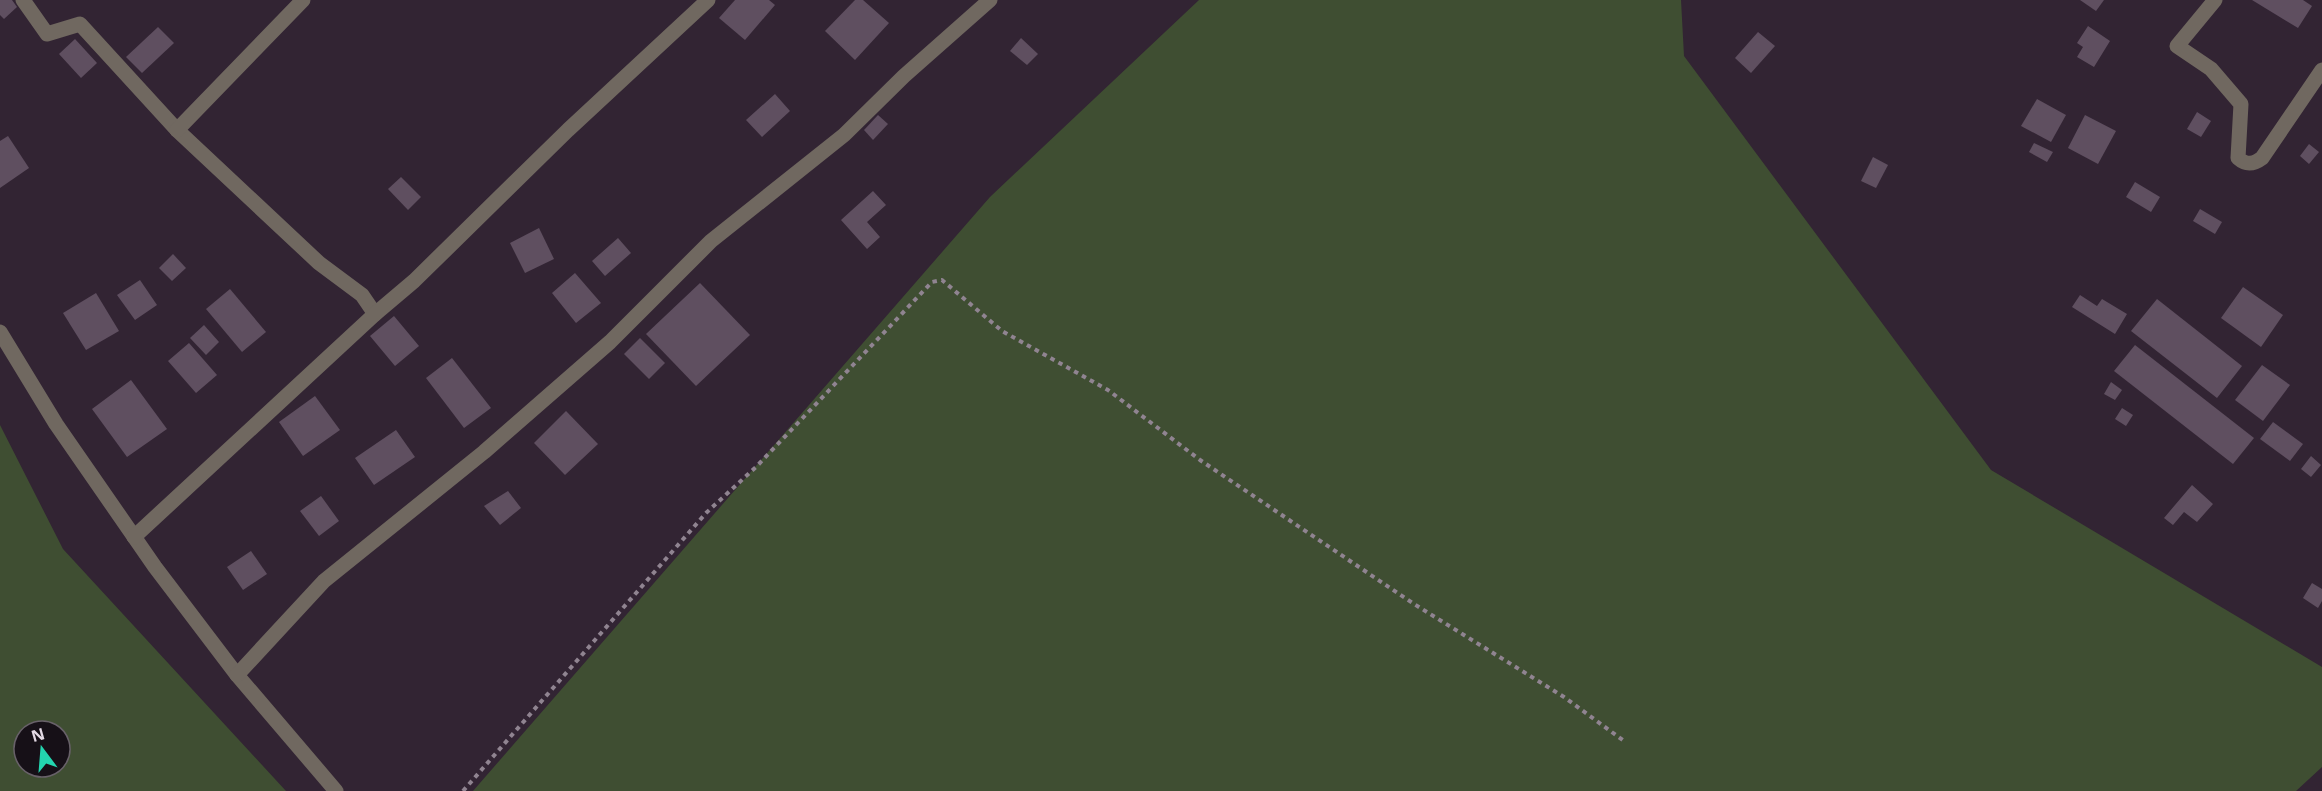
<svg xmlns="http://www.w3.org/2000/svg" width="2322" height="791" font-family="'Open Sans',sans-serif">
  <rect width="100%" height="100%" fill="#322433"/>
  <g fill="#3f4e32" fill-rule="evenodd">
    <polygon points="1199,0 1681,0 1684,56 1991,470 2322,667 2322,767 2296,791 473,791 990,197"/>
    <path d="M0,425L63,549L286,791H0ZM24,731H60V767H24Z"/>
  </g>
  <g fill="#5f4f60">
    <polygon points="0,0 12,0 17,7 4,19 0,15"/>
    <polygon points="735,0 769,0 775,5 745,40 719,18"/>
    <polygon points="855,0 863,0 889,23 855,60 825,31"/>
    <polygon points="2080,0 2104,0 2096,11"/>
    <polygon points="2252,0 2303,0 2312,6 2298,28"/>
    <polygon points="2088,26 2110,41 2094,67 2077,57 2083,47 2077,43"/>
    <polygon points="158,27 174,43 142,73 126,57"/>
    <polygon points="1758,32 1775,46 1751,73 1735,58"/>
    <polygon points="1021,38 1038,54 1027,65 1010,51"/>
    <polygon points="75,39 97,63 81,78 59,54"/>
    <polygon points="775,94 790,111 762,137 746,120"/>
    <polygon points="2037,99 2066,115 2051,142 2021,126"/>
    <polygon points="2197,112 2211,121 2201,137 2187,129"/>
    <polygon points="878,115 888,124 873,140 864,130"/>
    <polygon points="2085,115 2116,131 2098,164 2068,148"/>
    <polygon points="8,136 29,168 0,188 0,141"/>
    <polygon points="2034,143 2053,152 2047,162 2029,152"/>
    <polygon points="2309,144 2319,152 2309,164 2300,156"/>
    <polygon points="1873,157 1888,165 1876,188 1861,181"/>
    <polygon points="401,177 421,197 408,210 388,189"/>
    <polygon points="2135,182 2160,197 2151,212 2126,197"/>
    <polygon points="873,191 886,205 867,222 880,237 867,249 841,220"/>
    <polygon points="2200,209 2222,222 2215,234 2193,221"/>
    <polygon points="539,228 554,259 525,273 510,243"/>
    <polygon points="618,238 631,253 605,276 592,261"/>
    <polygon points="173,254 186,268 172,281 159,268"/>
    <polygon points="575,273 601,303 576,323 552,293"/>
    <polygon points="140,280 157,305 135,320 117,295"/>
    <polygon points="700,283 750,335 696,386 646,334"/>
    <polygon points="2243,287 2283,315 2261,347 2221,318"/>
    <polygon points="230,289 266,332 242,352 206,309"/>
    <polygon points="96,293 119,331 86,350 63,313"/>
    <polygon points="2080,295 2097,306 2102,299 2127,314 2115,334 2072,307"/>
    <polygon points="2157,299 2242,366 2217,398 2131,331"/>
    <polygon points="394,316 419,346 395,366 370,336"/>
    <polygon points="204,325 219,342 206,355 190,338"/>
    <polygon points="640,338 665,363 649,379 624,354"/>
    <polygon points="189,343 217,375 196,393 168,361"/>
    <polygon points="2135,345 2254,438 2233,464 2114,371"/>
    <polygon points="452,358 491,408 464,428 426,378"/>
    <polygon points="2262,365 2290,385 2263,421 2235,400"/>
    <polygon points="131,380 167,429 127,457 92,409"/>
    <polygon points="2111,382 2122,390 2115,400 2104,394"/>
    <polygon points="315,396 340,430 303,456 279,422"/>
    <polygon points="2122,408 2133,415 2126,426 2115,419"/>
    <polygon points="566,411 598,444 565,475 534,443"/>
    <polygon points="2273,422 2303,444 2290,461 2260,439"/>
    <polygon points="396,430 415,457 374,485 355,458"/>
    <polygon points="2311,456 2321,465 2311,477 2301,469"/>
    <polygon points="2192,485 2213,504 2197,522 2184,512 2173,525 2164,518"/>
    <polygon points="508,491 521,508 500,525 484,506"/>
    <polygon points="321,496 339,521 319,536 300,511"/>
    <polygon points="251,551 267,574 243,590 227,567"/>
    <polygon points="2312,583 2322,589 2322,601 2318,608 2303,598"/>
  </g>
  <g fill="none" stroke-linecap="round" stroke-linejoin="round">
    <polyline stroke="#908491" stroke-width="4" stroke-dasharray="4.5 4.5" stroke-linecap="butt" points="463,791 706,513 757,466 932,282 942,280 1002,331 1108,390 1200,460 1414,604 1564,697 1624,741"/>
    <g stroke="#706860" stroke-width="15">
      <polyline points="23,0 47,34 80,24 177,130 319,263 362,295 375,314"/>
      <path d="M2215,0L2177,46L2211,69L2241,104L2238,158C2247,166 2254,164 2262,158L2322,70"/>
      <polyline points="177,130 303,0"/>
      <polyline points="0,332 56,424 155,567 237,675 336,791"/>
      <polyline points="134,537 375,314 414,281 568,130 708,0"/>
      <polyline points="237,675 324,581 484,452 610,342 711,241 844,135 904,76 990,0"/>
    </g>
  </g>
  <g transform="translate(42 749) rotate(344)"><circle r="28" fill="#161017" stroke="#686169" stroke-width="1.5"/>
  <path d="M0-4.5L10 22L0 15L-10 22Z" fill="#23d5af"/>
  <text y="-9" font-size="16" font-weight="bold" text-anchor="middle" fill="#e4dae5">N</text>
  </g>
</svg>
